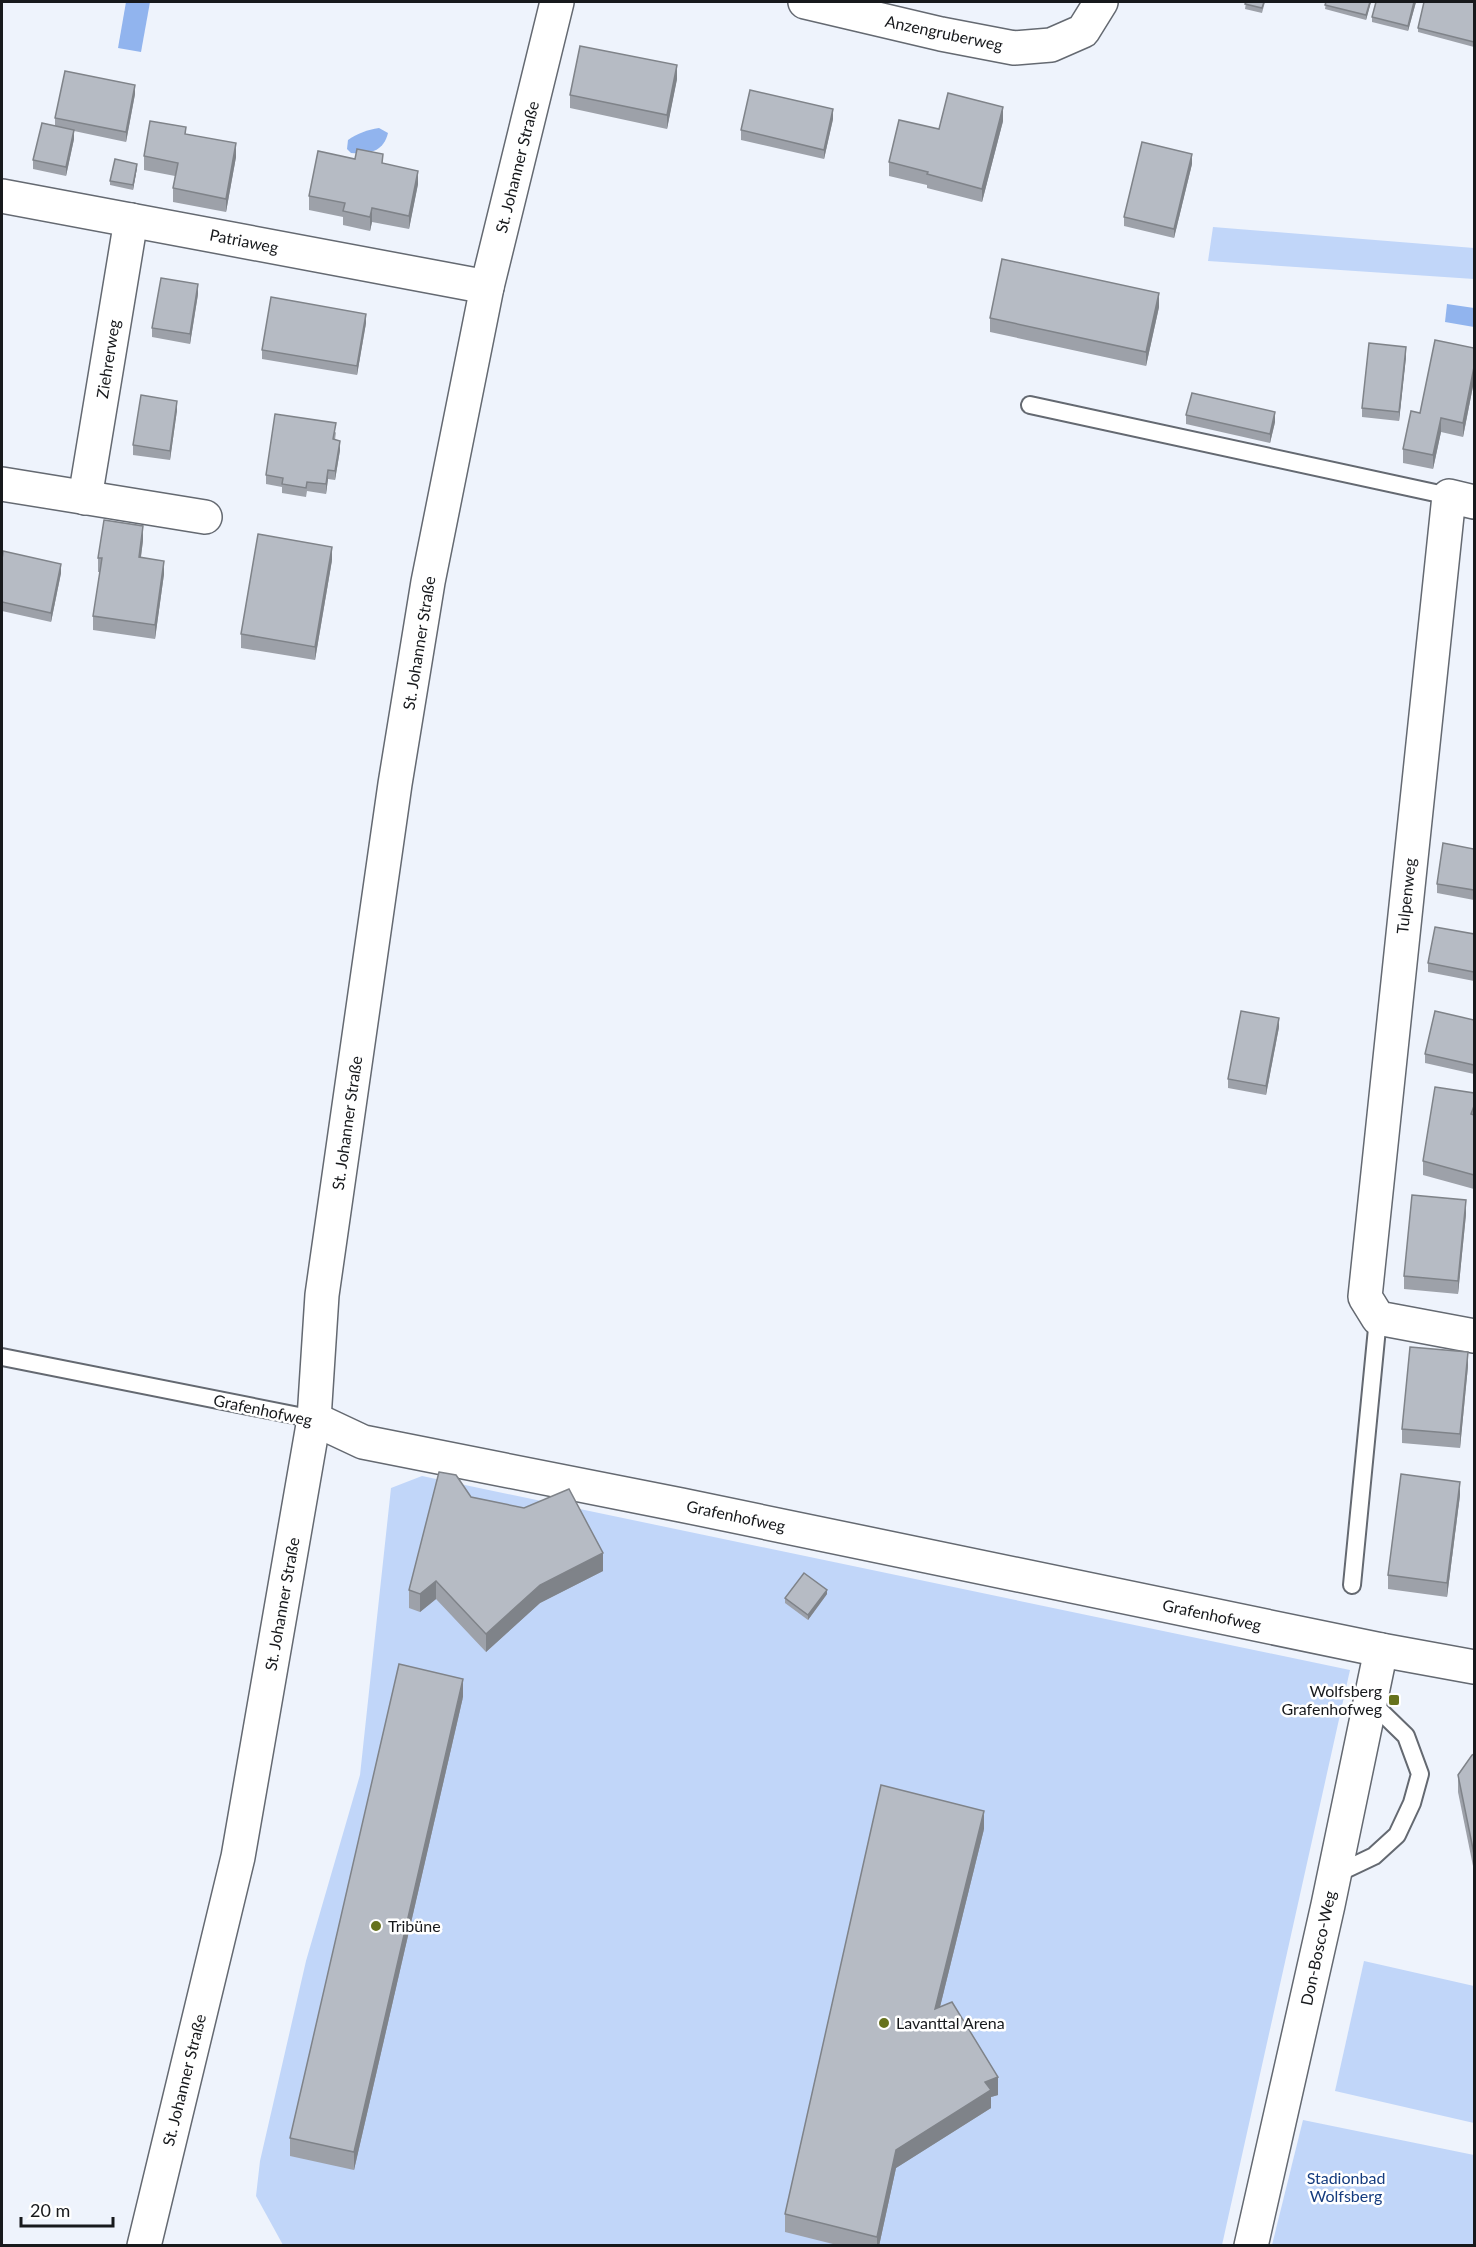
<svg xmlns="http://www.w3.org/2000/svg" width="1476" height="2247" font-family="Lato,sans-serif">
  <rect width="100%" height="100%" fill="#eef3fc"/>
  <g fill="#c1d6f9">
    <polygon points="1213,227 1474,248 1474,279 1208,261"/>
    <polygon points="422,1476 1350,1670 1222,2245 283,2245 256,2196 260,2161 306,1961 360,1775 391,1488"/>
    <polygon points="1364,1961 1474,1986 1474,2123 1335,2091"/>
    <polygon points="1303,2120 1474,2155 1474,2245 1272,2245"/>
  </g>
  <g fill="#91b4ee">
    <polygon points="126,2 150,2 141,52 118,48"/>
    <path d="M379,128L388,133C383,153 368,154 351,153L347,149L348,140C358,133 367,130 379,128Z"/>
    <polygon points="1447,304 1474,308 1474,327 1445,322"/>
  </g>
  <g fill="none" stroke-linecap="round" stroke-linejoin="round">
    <g stroke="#646971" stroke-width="20">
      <g id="lane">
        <polyline points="1030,405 1449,496"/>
        <polyline points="2,1357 314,1419"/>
        <polyline points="1352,1585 1378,1318"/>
        <polyline points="1334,1875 1374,1856 1397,1835 1412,1803 1420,1774 1406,1736 1370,1701"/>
      </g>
    </g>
    <g stroke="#646971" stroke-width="36">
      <g id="street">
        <polyline points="805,2 941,34 1014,48 1051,45 1083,31 1101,2"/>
        <polyline points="2,196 487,287"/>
        <polyline points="2,484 205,517"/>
        <polyline points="85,498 131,220"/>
        <polyline points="1474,502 1449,496 1365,1297 1378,1318 1474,1336"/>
        <polyline points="314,1419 363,1442 681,1505 1381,1650 1474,1667"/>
        <polyline points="1251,2246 1328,1905 1381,1650"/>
      </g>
    </g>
    <g stroke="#646971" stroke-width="36">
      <polyline id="secondary" points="144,2246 238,1857 314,1419 322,1295 395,784 428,582 487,287 557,2"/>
    </g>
    <use href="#lane" stroke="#fff" stroke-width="16"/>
    <use href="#street" stroke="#fff" stroke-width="33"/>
    <use href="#secondary" stroke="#fff" stroke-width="33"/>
  </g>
  <g fill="#9da1a9">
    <polygon points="1246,2 1265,2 1262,13 1245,9"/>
    <polygon points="1326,2 1371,2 1366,20 1325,9"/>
    <polygon points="1416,2 1408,31 1372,22 1372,17"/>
    <polygon points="1474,2 1474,47 1418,32 1418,28"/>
    <polygon points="677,79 667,129 570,108 570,95"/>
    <polygon points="135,94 126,142 74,131 74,139 66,176 33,169 33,160 55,126 55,118"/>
    <polygon points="833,119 824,159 741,140 741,130"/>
    <polygon points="1003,121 982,202 927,188 927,185 889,176 889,162 939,129"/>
    <polygon points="186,134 236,157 226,212 173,202 173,188 175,176 144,170 144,156"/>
    <polygon points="383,164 418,184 409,229 372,222 370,231 343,225 343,217 309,210 309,196"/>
    <polygon points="1192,164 1174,238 1124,226 1124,217"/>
    <polygon points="137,168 133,190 110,185 110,181"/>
    <polygon points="198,294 190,344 152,337 152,328"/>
    <polygon points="1159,307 1146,366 990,332 990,318"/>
    <polygon points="366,323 357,375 262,359 262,350"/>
    <polygon points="1474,348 1474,381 1463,437 1441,432 1433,469 1403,463 1403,449 1420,413"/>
    <polygon points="1406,357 1399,421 1362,417 1362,408"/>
    <polygon points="177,410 170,460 133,455 133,445"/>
    <polygon points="1186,415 1275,422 1270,443 1186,424"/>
    <polygon points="336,432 335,440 340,450 335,480 328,479 326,494 307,491 306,497 282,493 282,487 266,484 266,475"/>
    <polygon points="143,540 141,557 164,574 155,639 93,630 93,616 100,572 98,572 98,558"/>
    <polygon points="2,560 61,573 51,622 2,611"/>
    <polygon points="332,560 315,660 241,648 241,634"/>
    <polygon points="1474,849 1474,900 1437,893 1437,884"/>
    <polygon points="1474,934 1474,981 1428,972 1428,963"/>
    <polygon points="1474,1020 1474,1074 1425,1063 1425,1054"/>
    <polygon points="1279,1027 1266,1095 1228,1088 1228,1079"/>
    <polygon points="1474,1093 1474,1189 1423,1175 1423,1161"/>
    <polygon points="1466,1214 1458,1294 1404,1289 1404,1276"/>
    <polygon points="1468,1366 1460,1448 1402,1443 1402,1429"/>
    <polygon points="1460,1495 1447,1597 1388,1589 1388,1575"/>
    <polygon points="471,1497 603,1571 540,1603 486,1652 436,1599 420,1612 409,1608 409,1590"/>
    <polygon points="827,1594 808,1620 785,1603 785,1598"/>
    <polygon points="463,1697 354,2170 290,2156 290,2138"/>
    <polygon points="1474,1754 1474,1871 1458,1792 1458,1775"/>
    <polygon points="984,1829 940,2007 998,2095 991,2097 991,2108 896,2168 879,2246 841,2246 785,2232 785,2214"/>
  </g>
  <g fill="#7f8389">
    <polygon points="1370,2 1371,2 1366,20 1366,15"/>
    <polygon points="1414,2 1416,2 1408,31 1408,26"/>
    <polygon points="677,65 677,79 667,129 667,115"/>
    <polygon points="135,85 135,94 126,142 126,132"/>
    <polygon points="1003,107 1003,121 982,202 982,189"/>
    <polygon points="833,109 833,119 824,159 824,150"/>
    <polygon points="74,130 74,139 66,176 66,167"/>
    <polygon points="236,143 236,157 226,212 226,199"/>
    <polygon points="1192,154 1192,164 1174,238 1174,229"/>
    <polygon points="137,164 137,168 133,190 133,185"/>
    <polygon points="418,171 418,184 409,229 409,216"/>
    <polygon points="372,208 372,222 370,231 370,217"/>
    <polygon points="198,284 198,294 190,344 190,334"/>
    <polygon points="1159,293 1159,307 1146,366 1146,352"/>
    <polygon points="366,314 366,323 357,375 357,366"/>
    <polygon points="1406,347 1406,357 1399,421 1399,412"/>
    <polygon points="1474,367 1474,381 1463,437 1463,423"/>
    <polygon points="177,401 177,410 170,460 170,451"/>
    <polygon points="1275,412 1275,422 1270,443 1270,434"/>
    <polygon points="1441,418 1441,432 1433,469 1433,455"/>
    <polygon points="340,441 340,450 335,480 335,471"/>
    <polygon points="328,470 328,479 326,494 326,484"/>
    <polygon points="143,526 143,540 139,571 139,557"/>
    <polygon points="332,547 332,560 315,660 315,647"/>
    <polygon points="164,561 164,574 155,639 155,625"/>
    <polygon points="61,564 61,573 51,622 51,613"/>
    <polygon points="1279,1018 1279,1027 1266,1095 1266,1086"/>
    <polygon points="1466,1200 1466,1214 1458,1294 1458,1281"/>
    <polygon points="1468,1352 1468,1366 1460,1448 1460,1434"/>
    <polygon points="1460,1482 1460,1495 1447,1597 1447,1583"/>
    <polygon points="603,1553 603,1571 540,1603 486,1652 486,1634 540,1585"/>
    <polygon points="436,1581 436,1599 420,1612 420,1594"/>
    <polygon points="827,1590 827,1594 808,1620 808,1615"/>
    <polygon points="463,1679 463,1697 354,2170 354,2152"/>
    <polygon points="984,1811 984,1829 935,2027 935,2009"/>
    <polygon points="998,2077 998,2095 991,2097 991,2108 896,2168 879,2246 877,2246 877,2237 896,2150 985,2082"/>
  </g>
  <g fill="#b6bbc4" stroke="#7f8389" stroke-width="1.5">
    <polygon points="1246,2 1264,2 1262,8 1245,4"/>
    <polygon points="1326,2 1370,2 1366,15 1325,5"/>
    <polygon points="1376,2 1414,2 1408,26 1372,17"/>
    <polygon points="1424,2 1474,2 1474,42 1418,28"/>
    <polygon points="580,46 677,65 667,115 570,95"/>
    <polygon points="65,71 135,85 126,132 55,118"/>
    <polygon points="750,90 833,109 824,150 741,130"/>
    <polygon points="948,93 1003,107 982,189 927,174 928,172 889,162 899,120 939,129"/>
    <polygon points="150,121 186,127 185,134 236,143 226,199 173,188 178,163 144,156"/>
    <polygon points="42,123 74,130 66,167 33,160"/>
    <polygon points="1142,142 1192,154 1174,229 1124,217"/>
    <polygon points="357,149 383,154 382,163 418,171 409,216 372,208 370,217 343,211 345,203 309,196 318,151 355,159"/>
    <polygon points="115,159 137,164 133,185 110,181"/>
    <polygon points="1002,259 1159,293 1146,352 990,318"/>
    <polygon points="161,278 198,284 190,334 152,328"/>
    <polygon points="271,297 366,314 357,366 262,350"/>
    <polygon points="1435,340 1474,348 1474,367 1463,423 1441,418 1433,455 1403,449 1411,411 1420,413"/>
    <polygon points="1369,343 1406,347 1399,412 1362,408"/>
    <polygon points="1192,393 1275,412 1270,434 1186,415"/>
    <polygon points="141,395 177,401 170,451 133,445"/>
    <polygon points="275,414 336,423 333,439 340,441 335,471 328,470 326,484 307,482 306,488 282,484 283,478 266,475"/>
    <polygon points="104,520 143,526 139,557 164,561 155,625 93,616 102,558 98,558"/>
    <polygon points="258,534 332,547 315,647 241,634"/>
    <polygon points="3,551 61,564 51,613 2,602 2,560"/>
    <polygon points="1443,843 1474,849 1474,890 1437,884"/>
    <polygon points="1435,927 1474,934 1474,972 1428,963"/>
    <polygon points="1241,1011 1279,1018 1266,1086 1228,1079"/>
    <polygon points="1435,1011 1474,1020 1474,1065 1425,1054"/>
    <polygon points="1435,1087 1474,1093 1474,1106 1471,1114 1474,1115 1474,1175 1423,1161"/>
    <polygon points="1412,1195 1466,1200 1458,1281 1404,1276"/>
    <polygon points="1410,1347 1468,1352 1460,1434 1402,1429"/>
    <polygon points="439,1472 456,1475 471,1497 524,1508 569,1489 603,1553 540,1585 486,1634 436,1581 420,1594 409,1590"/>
    <polygon points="1401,1474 1460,1482 1447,1583 1388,1575"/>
    <polygon points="804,1573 827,1590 808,1615 785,1598"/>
    <polygon points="399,1664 463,1679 354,2152 290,2138"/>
    <polygon points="1474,1754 1474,1854 1458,1775 1472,1755"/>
    <polygon points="881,1785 984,1811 935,2009 952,2002 998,2077 985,2082 991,2090 896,2150 877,2237 785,2214"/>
  </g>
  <g fill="#66721d" stroke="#fff" stroke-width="2">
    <rect x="1388" y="1694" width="12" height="12" rx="3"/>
    <circle cx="376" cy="1926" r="6"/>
    <circle cx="884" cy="2023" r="6"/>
  </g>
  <g text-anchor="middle" stroke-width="5" stroke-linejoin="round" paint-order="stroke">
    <g font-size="16" fill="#17191c" stroke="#fff">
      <text transform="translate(944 33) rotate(12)" y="6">Anzengruberweg</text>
      <text transform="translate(517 167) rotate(-76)" y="6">St. Johanner Straße</text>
      <text transform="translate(244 241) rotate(11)" y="6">Patriaweg</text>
      <text transform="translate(108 359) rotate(-81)" y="6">Ziehrerweg</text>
      <text transform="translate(419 643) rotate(-81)" y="6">St. Johanner Straße</text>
      <text transform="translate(1406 896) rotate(-84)" y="6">Tulpenweg</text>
      <text transform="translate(347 1123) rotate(-82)" y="6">St. Johanner Straße</text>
      <text transform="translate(263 1410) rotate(12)" y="6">Grafenhofweg</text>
      <text transform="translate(736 1516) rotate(12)" y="6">Grafenhofweg</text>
      <text transform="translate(282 1604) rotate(-80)" y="6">St. Johanner Straße</text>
      <text transform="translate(1212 1615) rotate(12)" y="6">Grafenhofweg</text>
      <text transform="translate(1318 1948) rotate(-78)" y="6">Don-Bosco-Weg</text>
      <text transform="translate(184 2080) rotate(-76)" y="6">St. Johanner Straße</text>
    </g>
    <g font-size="16" fill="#17191c" stroke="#fff" text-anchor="start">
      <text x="1382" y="1697" text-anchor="end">Wolfsberg<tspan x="1382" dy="18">Grafenhofweg</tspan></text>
      <text x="388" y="1932">Tribüne</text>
      <text x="896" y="2029">Lavanttal Arena</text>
    </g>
    <g font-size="16" fill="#153c7f" stroke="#fff">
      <text x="1346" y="2184">Stadionbad<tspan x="1346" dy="18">Wolfsberg</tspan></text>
    </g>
  </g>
  <rect width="1476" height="2247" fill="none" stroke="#17191c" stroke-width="6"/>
  <path d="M21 2217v9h92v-9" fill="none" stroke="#17191c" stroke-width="3"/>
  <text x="30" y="2217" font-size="18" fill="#17191c" stroke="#ffffff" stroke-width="4.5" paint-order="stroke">20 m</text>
</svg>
